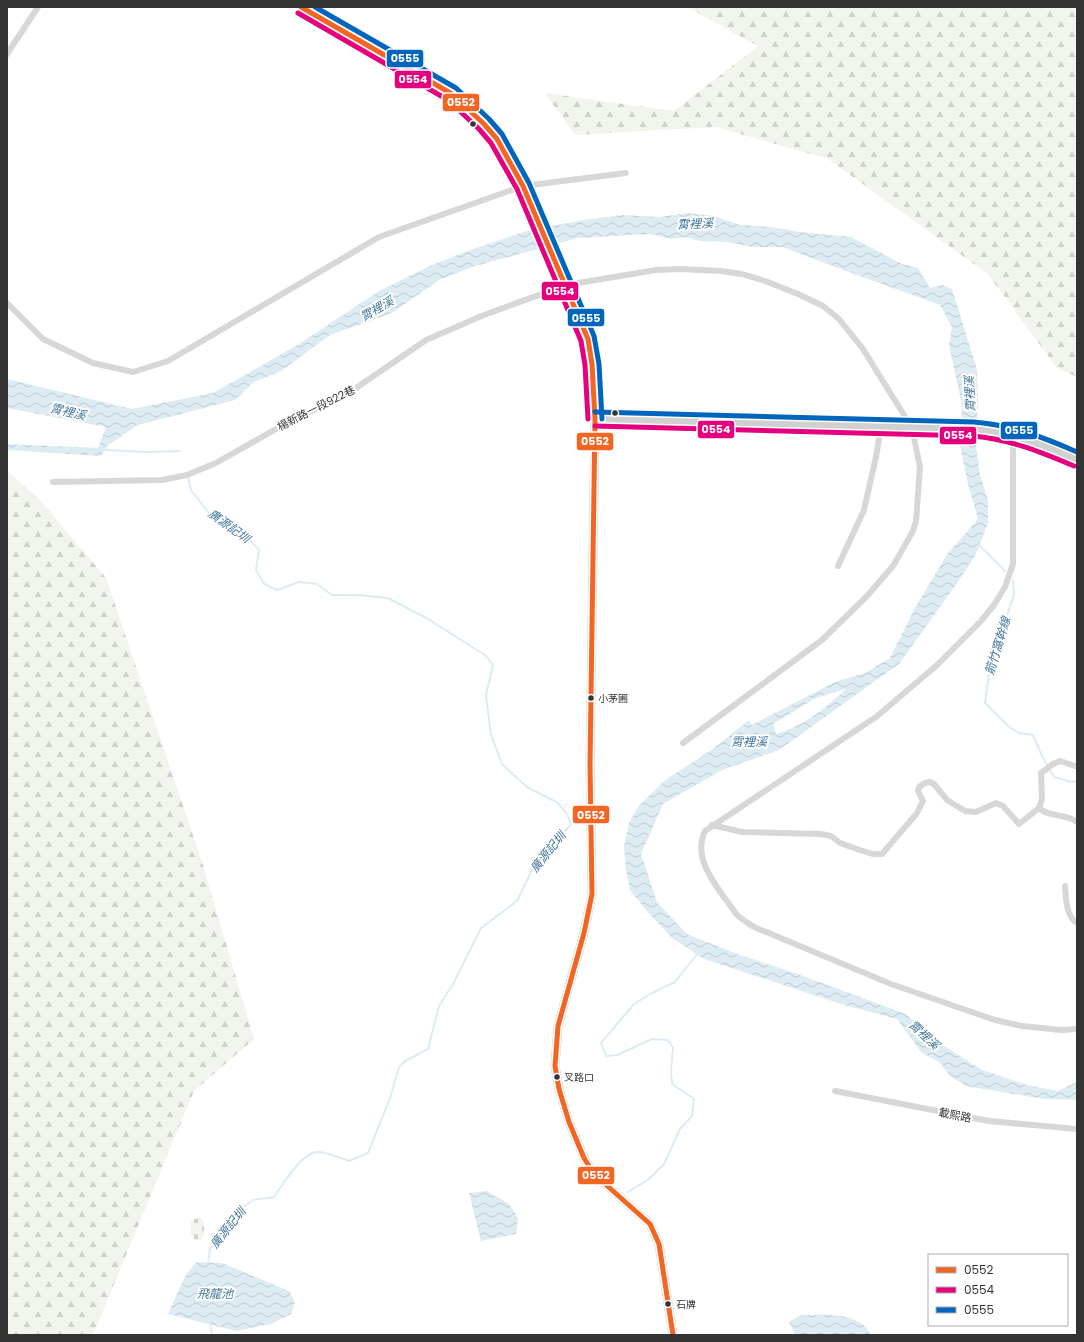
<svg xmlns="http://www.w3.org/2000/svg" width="1084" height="1342" font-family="Poppins,'Noto Sans TC',sans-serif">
  <defs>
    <pattern id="forest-firs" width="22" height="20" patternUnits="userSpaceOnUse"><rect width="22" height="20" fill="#f1f5ed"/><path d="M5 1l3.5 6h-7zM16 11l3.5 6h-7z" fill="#cfd2cc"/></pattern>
    <pattern id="cemetery-stones" width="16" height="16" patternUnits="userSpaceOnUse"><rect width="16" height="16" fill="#f1f5ed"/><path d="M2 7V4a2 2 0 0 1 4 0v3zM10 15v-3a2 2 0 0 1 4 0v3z" fill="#cfd2cc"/></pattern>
    <pattern id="water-waves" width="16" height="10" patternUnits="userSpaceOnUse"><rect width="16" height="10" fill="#ddebf3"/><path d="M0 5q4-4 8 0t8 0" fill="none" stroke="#becad1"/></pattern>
  </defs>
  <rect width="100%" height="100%" fill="#fff"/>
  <g fill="url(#forest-firs)">
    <polygon points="687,7 1077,7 1077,377 1057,368 988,274 828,159 716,127 575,135 545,93 674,111 758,46"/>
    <polygon points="7,471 41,501 106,578 202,862 254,1039 194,1091 93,1335 7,1335"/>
  </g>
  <polygon fill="url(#cemetery-stones)" points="200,1217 204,1222 204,1233 201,1240 194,1240 191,1234 191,1221"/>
  <g fill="url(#water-waves)" fill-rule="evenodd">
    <path d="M688,213L714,216L740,225L772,227L800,232L851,237L902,264L918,268L930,288L943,285L952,289L977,369L978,400L976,446L980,475L988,500V523L975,556L955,586L899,664L779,750L722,770L663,804L641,854L657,902L687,934L737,954L792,972L906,1014L938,1042L982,1070L1027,1085L1058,1091L1077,1082V1089L1074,1091H1077V1100L1044,1099L966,1086L950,1076L940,1063L921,1052L897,1019L844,1005L704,959L672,938L646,910L630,890L626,869L624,846L629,823L638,807L664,781L710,751L749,720L752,725L837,681L865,673L890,658L916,606L948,553L978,519L968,484L960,445L962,405L949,345L952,327L940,305L827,264L782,247H752L727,242L700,241L686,237L671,239L650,234L578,238L472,267L439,280L392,313L330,335L281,371L254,382L235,400L138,425L107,446L101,456L7,450V444L98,448L106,427L7,408V379L132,409L213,393L299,344L379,291L430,266L470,250L527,231L583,220L622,215L659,217ZM846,689C824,709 806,725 776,734L773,724L816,698Z"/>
    <polygon points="487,1191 509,1204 518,1218 516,1234 481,1241 469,1193"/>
    <polygon points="197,1262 222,1263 289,1291 295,1302 291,1314 271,1324 237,1331 168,1314 186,1274"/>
    <path d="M801,1315C822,1315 858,1311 870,1333L869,1335H795L789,1322Z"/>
  </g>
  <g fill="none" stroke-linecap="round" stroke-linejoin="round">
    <g stroke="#ddebf3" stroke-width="2">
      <polyline points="105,450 146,452 180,451"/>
      <path d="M188,477L191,490L208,512L246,536L259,550L256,570L264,584L277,590L299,582L317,584L332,595H358L388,598L428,619L485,655L493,665L486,695L491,735L502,764L527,787L558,803L567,814L571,824L532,870L517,901L481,928L453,984L439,1006L428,1049L405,1061L399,1067L390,1098L368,1153L349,1161C341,1158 324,1151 316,1152C300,1155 283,1184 274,1197L253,1200L239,1211L210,1249L208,1263"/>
      <polyline points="978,544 1005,571"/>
      <polyline points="1013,580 1014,594 989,674 985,703 1008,726 1019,733 1033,735 1041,754 1054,777 1072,782 1077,781"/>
      <polyline points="628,1192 649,1179 664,1164 680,1129 692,1116 694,1099 672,1084 671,1070 673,1048 668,1040 652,1039 617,1055 606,1056 601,1043 634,1004 652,993 675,982 698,953"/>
      <polyline points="210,1335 212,1334 210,1323"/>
    </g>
    <g stroke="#d7d7d7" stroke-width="6">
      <polyline points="7,54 38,7"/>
      <polyline points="7,303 43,339 93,363 133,372 168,361 379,237 523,186 626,173"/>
      <path d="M1013,435V564L1005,587L994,605L981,621L936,666L876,717L705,831C694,855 709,876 723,896C728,902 732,908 736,914C741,919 748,923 754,927L891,984L995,1020L1022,1026L1061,1030L1077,1029"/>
      <polyline points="53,482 162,480 187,475 216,463 290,421 346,395 426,340 484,315 566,285 656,270 680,269 721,271 742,274 765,281 798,294 823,306 839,319 863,349 912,428 920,467 916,521 913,531 893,566 867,596 822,640 683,743"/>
      <polyline points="838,566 864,510 876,457 881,427"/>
      <path d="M1039,808C1050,818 1066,813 1077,822"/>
      <polyline points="712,825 742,832 821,834 831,836 840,843 860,850 873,854 882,854 917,813 923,801 918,791 919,787 925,783 930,782 934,784 947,800 965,811 976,812 996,803 1003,806 1019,824 1039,808 1042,799 1041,773 1053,764 1060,761 1075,766"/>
      <path d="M1065,886C1066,899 1066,916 1077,923"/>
      <polyline points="835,1091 989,1121 1077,1129"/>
    </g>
    <g stroke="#d0d0d0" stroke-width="9">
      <polyline points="301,7 452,94 484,124 497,139 523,186 566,285 588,339 592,364 595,419 590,765 592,894 584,933 558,1026 555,1066 559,1089 569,1122 584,1158 594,1174 650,1224 659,1244 673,1335"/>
      <path d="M595,419C694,421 793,423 892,427C927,429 965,425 1000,432C1027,437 1052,449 1077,460"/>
    </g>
    <g stroke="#fff" stroke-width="8">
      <polyline id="bus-1" points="301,7 452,94 484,124 497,139 523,186 588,339 592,364 595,419 590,765 592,894 584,933 558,1026 555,1066 559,1089 569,1122 584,1158 594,1174 650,1224 659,1244 673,1335"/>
    </g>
    <g stroke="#fff" stroke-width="8">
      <g id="bus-2">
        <polyline points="298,13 448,100 479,129 491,143 517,189 581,341 585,365 588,419"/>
        <path d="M595,426L973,436C1009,439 1041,452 1074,466"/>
      </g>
    </g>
    <g stroke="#fff" stroke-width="8">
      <g id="bus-3">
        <polyline points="315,7 456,88 489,119 502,134 529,183 594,336 599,364 602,419"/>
        <path d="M595,412L974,422C1011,425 1043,437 1077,452"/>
      </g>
    </g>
    <use href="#bus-1" stroke="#f26522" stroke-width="5"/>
    <use href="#bus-2" stroke="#e5007d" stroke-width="5"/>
    <use href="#bus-3" stroke="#0065bd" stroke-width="5"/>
  </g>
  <g fill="#333" stroke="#fff" stroke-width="1.5">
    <circle cx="473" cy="124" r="3.5"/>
    <circle cx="615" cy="413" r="3.5"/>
    <circle cx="591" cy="698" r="3.5"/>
    <circle cx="557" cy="1077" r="3.5"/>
    <circle cx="668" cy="1304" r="3.5"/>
  </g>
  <g text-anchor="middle" stroke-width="4" stroke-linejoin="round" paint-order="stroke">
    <g font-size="10" fill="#333" stroke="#fff" text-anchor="start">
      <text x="598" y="702">小茅圃</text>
      <text x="564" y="1081">叉路口</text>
      <text x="676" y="1308">石牌</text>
    </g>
    <g font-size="11" fill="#333" stroke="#fff">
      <text transform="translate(316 408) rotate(-27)" y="4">楊新路一段922巷</text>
      <text transform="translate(955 1115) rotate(11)" y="4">載熙路</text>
    </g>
    <g font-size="12" font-style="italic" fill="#3f7597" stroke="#fff">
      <text transform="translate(695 224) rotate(-2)" y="4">霄裡溪</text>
      <text transform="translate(377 309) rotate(-30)" y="4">霄裡溪</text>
      <text transform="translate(970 394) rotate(-92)" y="4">霄裡溪</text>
      <text transform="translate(68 412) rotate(13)" y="4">霄裡溪</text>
      <text transform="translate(229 526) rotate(36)" y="4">廣源記圳</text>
      <text transform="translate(998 646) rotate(-73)" y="4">箭竹窩幹線</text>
      <text x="749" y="746">霄裡溪</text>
      <text transform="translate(548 852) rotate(-51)" y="4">廣源記圳</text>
      <text transform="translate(924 1035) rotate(43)" y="4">霄裡溪</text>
      <text transform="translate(228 1228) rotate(-51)" y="4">廣源記圳</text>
      <text x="215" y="1298">飛龍池</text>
    </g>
  </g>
  <g stroke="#fff" stroke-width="1.5">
    <rect x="386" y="49" width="38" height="19" rx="4" fill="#0065bd"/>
    <rect x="394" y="70" width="38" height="19" rx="4" fill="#e5007d"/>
    <rect x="442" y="93" width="38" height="19" rx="4" fill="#f26522"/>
    <rect x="541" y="281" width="38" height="20" rx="4" fill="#e5007d"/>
    <rect x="567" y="308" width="38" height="19" rx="4" fill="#0065bd"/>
    <rect x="697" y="420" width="38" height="19" rx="4" fill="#e5007d"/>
    <rect x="1000" y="421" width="38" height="19" rx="4" fill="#0065bd"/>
    <rect x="939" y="426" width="38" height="19" rx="4" fill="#e5007d"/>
    <rect x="576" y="432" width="38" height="19" rx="4" fill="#f26522"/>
    <rect x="572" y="805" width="38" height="19" rx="4" fill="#f26522"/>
    <rect x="577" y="1166" width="38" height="19" rx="4" fill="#f26522"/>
  </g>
  <g font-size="11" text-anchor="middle" font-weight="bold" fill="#fff">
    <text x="405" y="62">0555</text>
    <text x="413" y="83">0554</text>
    <text x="461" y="106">0552</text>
    <text x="560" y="295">0554</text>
    <text x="586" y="322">0555</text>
    <text x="716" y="433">0554</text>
    <text x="1019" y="434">0555</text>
    <text x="958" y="439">0554</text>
    <text x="595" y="445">0552</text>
    <text x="591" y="819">0552</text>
    <text x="596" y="1179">0552</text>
  </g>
  <rect width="1084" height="1342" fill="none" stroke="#333333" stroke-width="16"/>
  <rect x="928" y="1254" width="140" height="72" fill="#ffffff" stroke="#adadad"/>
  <rect x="936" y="1267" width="20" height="6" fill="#f26522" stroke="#adadad"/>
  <text x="964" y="1274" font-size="12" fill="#333333">0552</text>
  <rect x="936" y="1287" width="20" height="6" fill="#e5007d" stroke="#adadad"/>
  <text x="964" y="1294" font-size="12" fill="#333333">0554</text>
  <rect x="936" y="1307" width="20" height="6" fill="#0065bd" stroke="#adadad"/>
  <text x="964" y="1314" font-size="12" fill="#333333">0555</text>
</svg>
